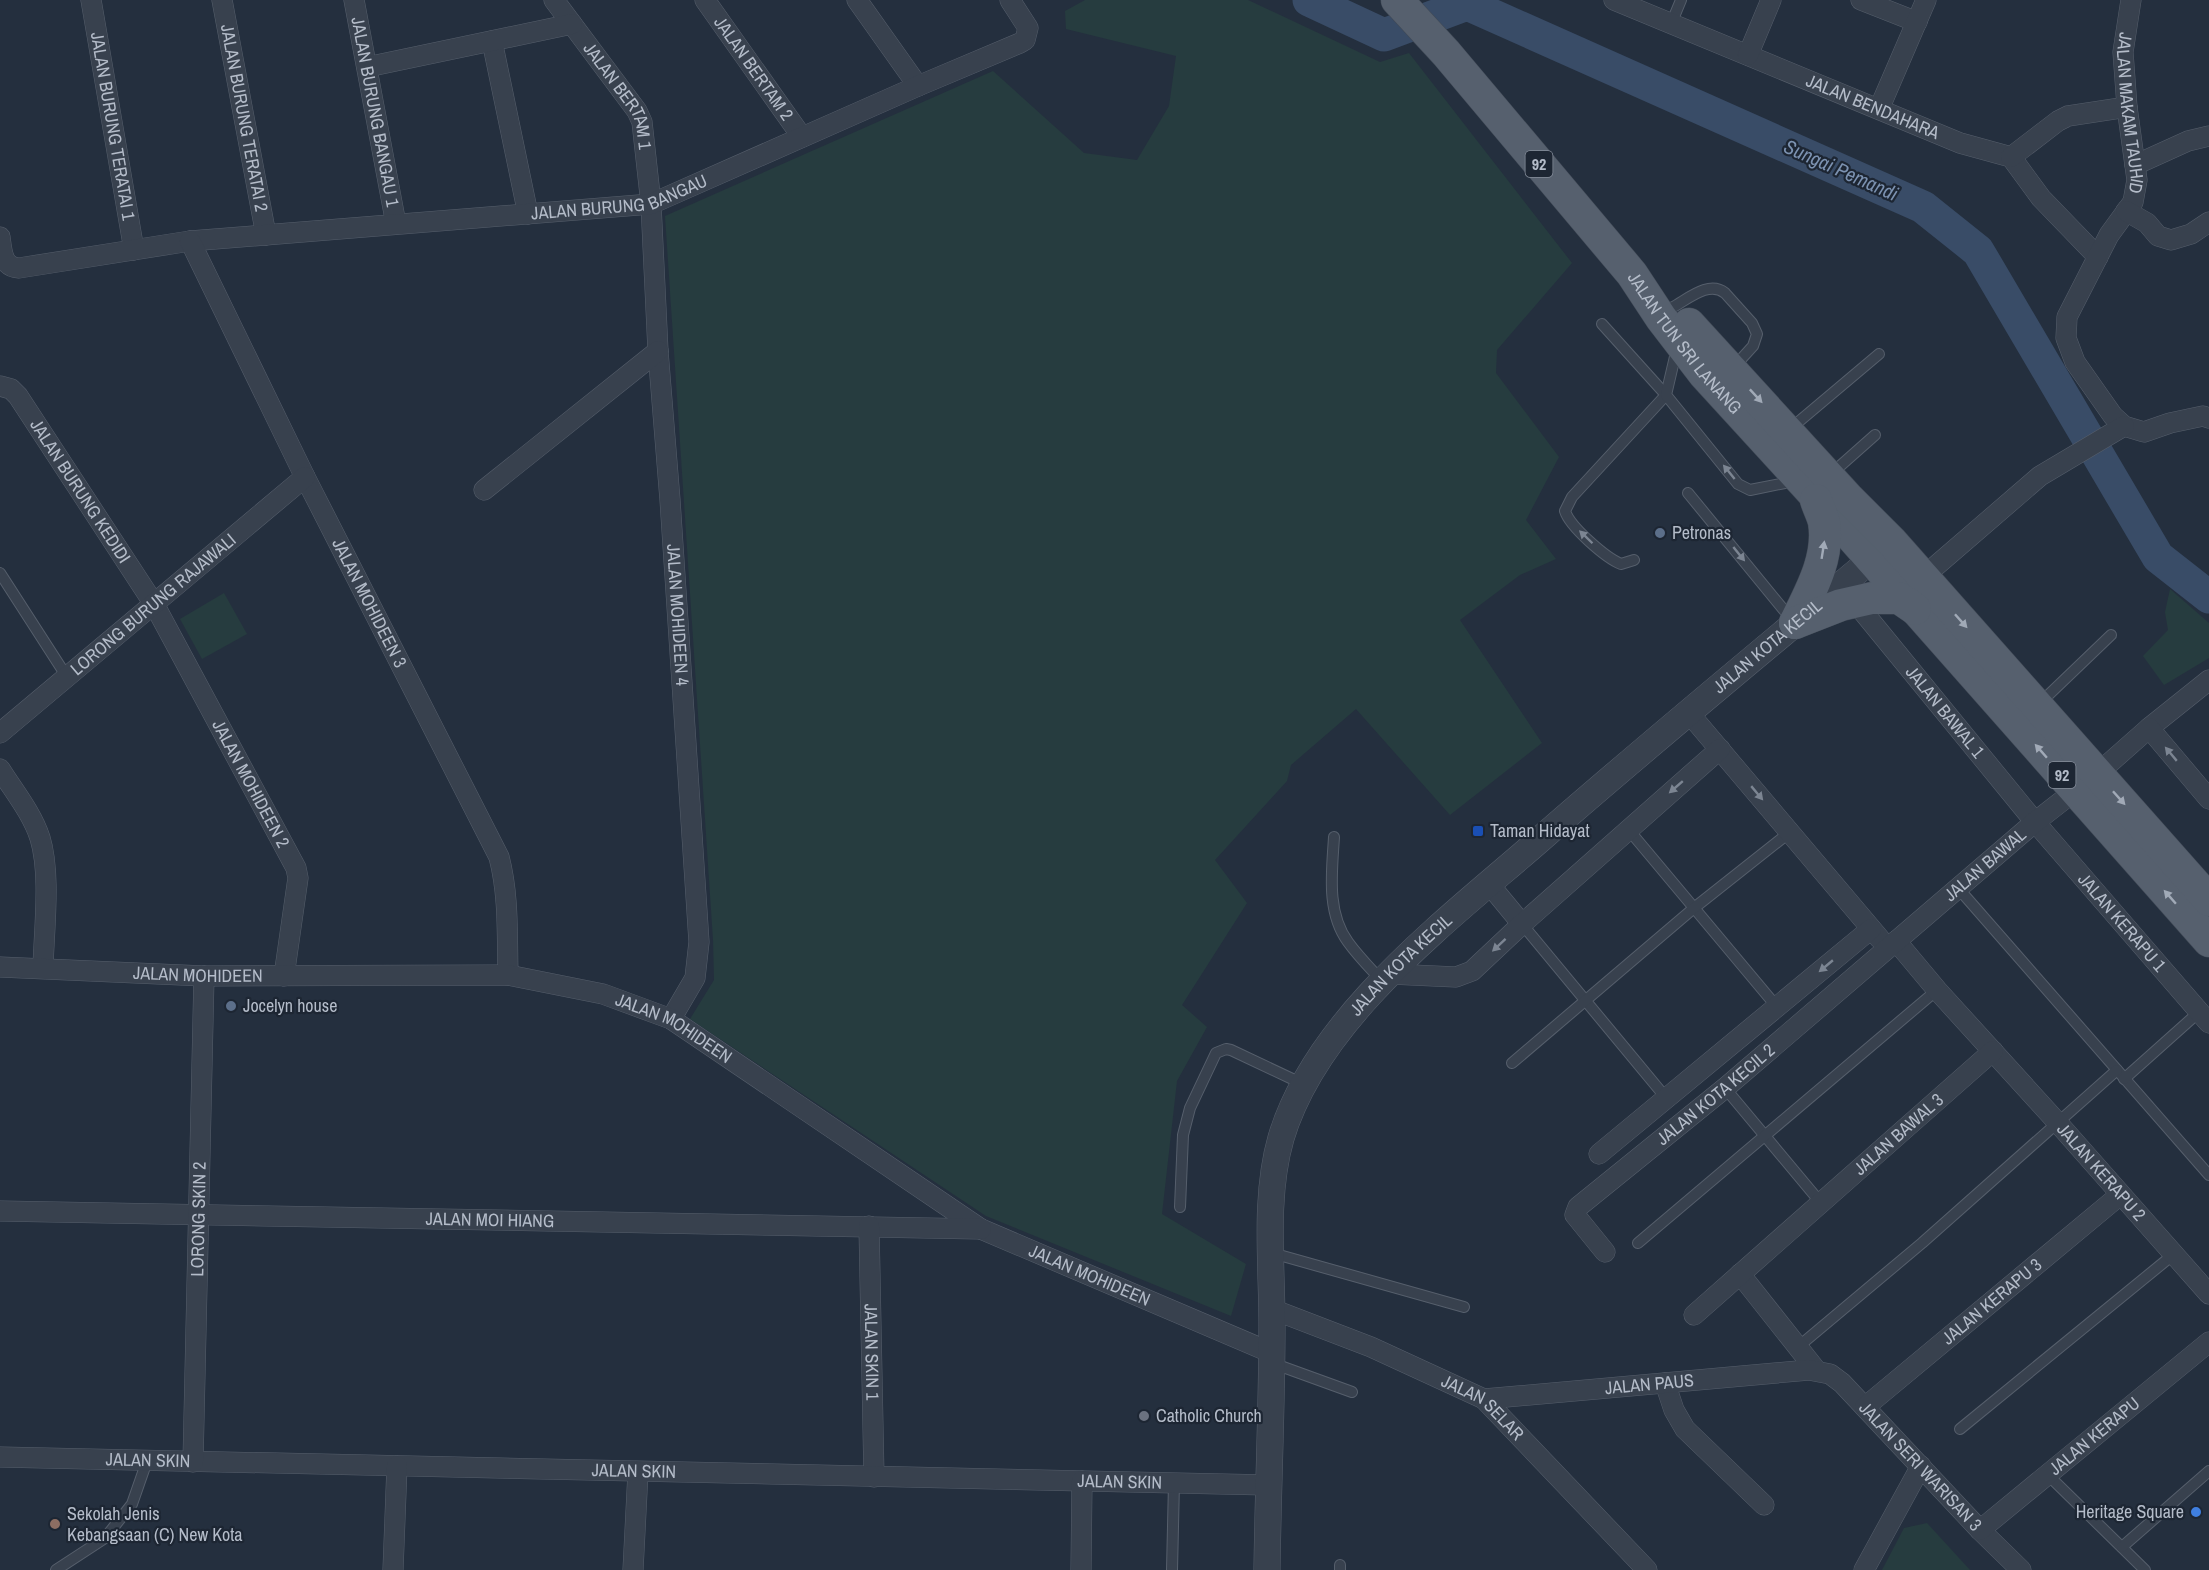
<svg xmlns="http://www.w3.org/2000/svg" width="2209" height="1570" font-family="'Archivo Narrow',sans-serif">
  <rect width="100%" height="100%" fill="#242f3e"/>
  <g fill="#263c3f">
    <polygon points="1085,0 1248,0 1380,62 1409,53 1572,263 1497,350 1496,373 1559,457 1526,520 1556,559 1520,575 1460,620 1542,743 1450,815 1356,709 1291,765 1287,781 1215,860 1247,903 1182,1005 1207,1027 1177,1081 1162,1214 1246,1264 1231,1316 986,1216 690,1019 714,980 713,940 665,216 993,71 1084,153 1137,160 1169,106 1176,56 1066,29 1065,11"/>
    <polygon points="2170,589 2209,623 2209,658 2164,685 2143,656 2168,630 2165,612"/>
    <polygon points="224,593 247,634 202,659 180,619"/>
    <polygon points="1927,1523 1970,1570 1882,1570 1904,1528"/>
  </g>
  <g fill="none" stroke-linecap="round" stroke-linejoin="round">
    <polyline stroke="#394c67" stroke-width="33" points="1309,0 1384,35 1467,4 1923,207 1978,251 2158,557 2209,597"/>
    <g stroke="#565f6c" stroke-width="12">
      <g id="service">
        <polyline points="1671,24 1681,0"/>
        <path d="M1673,307C1688,299 1709,280 1725,293L1752,323L1757,334L1753,346L1733,368"/>
        <path d="M1602,324L1666,395L1572,497L1565,511C1570,527 1606,558 1621,564L1634,560"/>
        <polyline points="1677,348 1666,395 1738,484 1750,490 1795,481"/>
        <polyline points="1790,429 1879,354"/>
        <polyline points="1831,474 1875,435"/>
        <polyline points="1688,493 1792,620"/>
        <polyline points="0,573 67,677"/>
        <polyline points="2039,704 2111,635"/>
        <polyline points="1628,829 1777,1007"/>
        <path d="M1334,837C1332,871 1326,912 1348,942C1358,956 1370,968 1382,981"/>
        <polyline points="1958,888 2209,1175"/>
        <polyline points="1522,924 1667,1099"/>
        <polyline points="1512,1063 1694,908 1790,832"/>
        <polyline points="2124,1079 2199,1012"/>
        <polyline points="1725,1088 1821,1203"/>
        <polyline points="1180,1207 1183,1135 1190,1108 1216,1053 1226,1049 1231,1050 1303,1084"/>
        <polyline points="1638,1243 1937,990"/>
        <polyline points="1272,1253 1464,1307"/>
        <polyline points="1798,1347 1922,1243 2117,1070"/>
        <polyline points="1272,1363 1352,1392"/>
        <polyline points="1960,1429 2174,1254"/>
        <polyline points="2048,1475 2145,1570"/>
        <polyline points="2122,1547 2209,1471"/>
        <polyline points="1340,1565 1340,1570"/>
        <polyline points="56,1570 105,1538 132,1504 147,1461"/>
        <polyline points="1172,1570 1174,1483"/>
      </g>
    </g>
    <g stroke="#565f6c" stroke-width="21">
      <g id="minor">
        <path id="s1" d="M91,0L134,250"/>
        <path id="s2" d="M222,0L266,235"/>
        <path id="s3" d="M354,0L396,224"/>
        <path id="s4" d="M554,0L637,111L642,122L651,204L658,351L670,500L699,942L695,978L671,1019"/>
        <path id="s5" d="M705,0L802,137"/>
        <polyline points="857,0 918,86"/>
        <path id="s6" d="M1614,0L1960,143L2011,157L2041,198L2098,257"/>
        <polyline points="1861,0 1917,22"/>
        <path id="s7" d="M2131,0L2123,52L2127,107L2137,180L2133,202L2109,235L2067,317L2066,338L2075,362L2113,416L2124,426L2144,432L2170,423L2203,416L2209,418"/>
        <polyline points="492,41 528,214"/>
        <polyline points="1748,55 1771,0"/>
        <polyline points="367,67 572,24"/>
        <polyline points="1879,109 1926,0"/>
        <polyline points="2011,157 2058,121 2068,116 2127,107"/>
        <polyline points="2135,165 2188,141 2209,136"/>
        <polyline points="2126,211 2147,223 2158,236 2171,240 2191,234 2209,222"/>
        <path id="s8" d="M0,237C2,251 2,267 19,268L190,241L651,204L918,86L1020,43L1025,40L1028,28L1010,0"/>
        <path id="s9" d="M190,241L305,477L499,857C509,895 507,936 508,975"/>
        <path id="s10" d="M0,386L11,389L18,396L154,604L296,868L298,878L284,976"/>
        <polyline points="484,490 658,351"/>
        <polyline points="1923,577 2040,476 2124,426"/>
        <path id="s11" d="M1855,602L2035,822L2209,1023"/>
        <polyline points="1688,712 1880,939"/>
        <polyline points="2149,728 2209,680"/>
        <path id="s12" d="M0,733L305,477"/>
        <path d="M0,769C13,790 32,813 40,838C51,874 44,929 43,968"/>
        <polyline points="2097,774 2149,728 2209,799"/>
        <polyline points="1489,884 1522,924"/>
        <path id="s13" d="M1896,941L1937,990L2057,1122L2209,1294"/>
        <path id="s14" d="M0,967L204,976L508,975L603,994L671,1019L981,1229L1272,1353"/>
        <polyline points="1390,974 1456,977 1472,971 1522,924 1720,749"/>
        <polyline points="1599,1154 1871,929"/>
        <path id="s15" d="M0,1211L981,1229"/>
        <path id="s16" d="M869,1226L874,1477"/>
        <path id="s17" d="M1605,1252L1575,1215L1578,1207L1725,1088L2035,822L2076,790"/>
        <polyline points="1740,1274 1816,1370"/>
        <path id="s18" d="M1272,1309L1371,1347L1484,1399L1647,1570"/>
        <path id="s19" d="M1694,1315L1993,1051"/>
        <polyline points="1665,1383 1674,1410 1685,1429 1764,1505"/>
        <path id="s20" d="M1484,1399L1809,1370L1830,1374L1842,1383L1980,1530L2021,1570"/>
        <path id="s21" d="M1865,1407L2120,1195"/>
        <path id="s22" d="M0,1457L1268,1485"/>
        <path id="s23" d="M193,1462L204,976"/>
        <path id="s24" d="M1980,1530L2209,1342"/>
        <polyline points="393,1570 397,1466"/>
        <polyline points="633,1570 638,1472"/>
        <polyline points="1081,1570 1082,1481"/>
        <polyline points="1864,1570 1921,1466"/>
      </g>
    </g>
    <g stroke="#565f6c" stroke-width="27">
      <g id="tertiary">
        <path id="s25" d="M1267,1570C1268,1488 1272,1406 1272,1325C1272,1264 1264,1197 1281,1138C1317,1016 1452,917 1544,836C1656,738 1771,644 1885,548"/>
      </g>
    </g>
    <g stroke="#414a57" stroke-width="33">
      <g id="primary">
        <path id="s26" d="M1397,0L1446,53L1632,274L1661,318L1704,374L1813,493L2209,941"/>
        <polyline points="1689,324 1848,498 1892,542 2209,900"/>
        <path d="M1795,623C1810,592 1830,558 1824,522C1822,514 1818,507 1816,500"/>
        <polyline points="1795,623 1841,605 1872,598 1899,598 1915,609"/>
      </g>
    </g>
    <use href="#service" stroke="#38414e" stroke-width="10"/>
    <use href="#minor" stroke="#38414e" stroke-width="20"/>
    <use href="#tertiary" stroke="#38414e" stroke-width="26"/>
    <use href="#primary" stroke="#56606e" stroke-width="32"/>
  </g>
  <defs><path id="oneway-solid" d="M-6-.8H1V-3.2L6.5 0L1 3.2V.8H-6Z" transform="scale(1.5)"/></defs>
  <g fill="#a1aab7">
    <use href="#oneway-solid" transform="translate(1756 396) rotate(47)"/>
    <use href="#oneway-solid" transform="translate(1823 550) rotate(-81)"/>
    <use href="#oneway-solid" transform="translate(1961 621) rotate(48)"/>
    <use href="#oneway-solid" transform="translate(2041 751) rotate(-131)"/>
    <use href="#oneway-solid" transform="translate(2119 798) rotate(48)"/>
    <use href="#oneway-solid" transform="translate(2170 897) rotate(-131)"/>
  </g>
  <g fill="#7c8592">
    <use href="#oneway-solid" transform="translate(1729 472) rotate(-129)"/>
    <use href="#oneway-solid" transform="translate(1586 537) rotate(-136)"/>
    <use href="#oneway-solid" transform="translate(1739 554) rotate(51)"/>
    <use href="#oneway-solid" transform="translate(2171 754) rotate(-130)"/>
    <use href="#oneway-solid" transform="translate(1676 787) rotate(139)"/>
    <use href="#oneway-solid" transform="translate(1757 793) rotate(50)"/>
    <use href="#oneway-solid" transform="translate(1499 945) rotate(137)"/>
    <use href="#oneway-solid" transform="translate(1826 966) rotate(140)"/>
  </g>
  <g fill="#5c6f8a" stroke="#1d2633" stroke-width="2">
    <circle cx="1660" cy="533" r="6"/>
    <circle cx="231" cy="1006" r="6"/>
  </g>
  <rect fill="#1a4fb4" stroke="#1d2633" stroke-width="2" x="1472" y="825" width="12" height="12" rx="3"/>
  <circle fill="#6b7280" stroke="#1d2633" stroke-width="2" cx="1144" cy="1416" r="6"/>
  <circle fill="#3f7fe0" stroke="#1d2633" stroke-width="2" cx="2196" cy="1512" r="6"/>
  <circle fill="#8d6e63" stroke="#1d2633" stroke-width="2" cx="55" cy="1524" r="6"/>
  <g text-anchor="middle" stroke-width="4.5" stroke-linejoin="round" paint-order="stroke">
    <g fill="#1d2633" stroke="#878f9c" stroke-width="1.5">
      <rect x="1525.5" y="151" width="27" height="26" rx="4.5"/>
      <rect x="2048.5" y="762" width="27" height="26" rx="4.5"/>
    </g>
    <g font-size="16" font-weight="bold" fill="#b4bcc9">
      <text x="1539" y="170">92</text>
      <text x="2062" y="781">92</text>
    </g>
    <g font-size="18" fill="#b4bcc9" stroke="#1d2633">
      <text dy="6" stroke="none"><textPath href="#s5" startOffset="84">JALAN BERTAM 2</textPath></text>
      <text dy="6" stroke="none"><textPath href="#s4" startOffset="117">JALAN BERTAM 1</textPath></text>
      <text dy="6" stroke="none"><textPath href="#s6" startOffset="280">JALAN BENDAHARA</textPath></text>
      <text dy="6" stroke="none"><textPath href="#s3" startOffset="114">JALAN BURUNG BANGAU 1</textPath></text>
      <text dy="6" stroke="none"><textPath href="#s7" startOffset="114">JALAN MAKAM TAUHID</textPath></text>
      <text dy="6" stroke="none"><textPath href="#s2" startOffset="120">JALAN BURUNG TERATAI 2</textPath></text>
      <text dy="6" stroke="none"><textPath href="#s1" startOffset="128">JALAN BURUNG TERATAI 1</textPath></text>
      <text dy="6" stroke="none"><textPath href="#s8" startOffset="646">JALAN BURUNG BANGAU</textPath></text>
      <text dy="6" stroke="none"><textPath href="#s26" startOffset="448">JALAN TUN SRI LANANG</textPath></text>
      <text dy="6" stroke="none"><textPath href="#s10" startOffset="135">JALAN BURUNG KEDIDI</textPath></text>
      <text dy="6" stroke="none"><textPath href="#s9" startOffset="404">JALAN MOHIDEEN 3</textPath></text>
      <text dy="6" stroke="none"><textPath href="#s12" startOffset="200">LORONG BURUNG RAJAWALI</textPath></text>
      <text dy="6" stroke="none"><textPath href="#s4" startOffset="645">JALAN MOHIDEEN 4</textPath></text>
      <text dy="6" stroke="none"><textPath href="#s25" startOffset="1132">JALAN KOTA KECIL</textPath></text>
      <text dy="6" stroke="none"><textPath href="#s11" startOffset="142">JALAN BAWAL 1</textPath></text>
      <text dy="6" stroke="none"><textPath href="#s10" startOffset="474">JALAN MOHIDEEN 2</textPath></text>
      <text dy="6" stroke="none"><textPath href="#s17" startOffset="588">JALAN BAWAL</textPath></text>
      <text dy="6" stroke="none"><textPath href="#s11" startOffset="417">JALAN KERAPU 1</textPath></text>
      <text dy="6" stroke="none"><textPath href="#s25" startOffset="646">JALAN KOTA KECIL</textPath></text>
      <text dy="6" stroke="none"><textPath href="#s14" startOffset="198">JALAN MOHIDEEN</textPath></text>
      <text dy="6" stroke="none"><textPath href="#s14" startOffset="684">JALAN MOHIDEEN</textPath></text>
      <text dy="6" stroke="none"><textPath href="#s17" startOffset="234">JALAN KOTA KECIL 2</textPath></text>
      <text dy="6" stroke="none"><textPath href="#s19" startOffset="273">JALAN BAWAL 3</textPath></text>
      <text dy="6" stroke="none"><textPath href="#s13" startOffset="309">JALAN KERAPU 2</textPath></text>
      <text dy="6" stroke="none"><textPath href="#s23" startOffset="243">LORONG SKIN 2</textPath></text>
      <text dy="6" stroke="none"><textPath href="#s15" startOffset="490">JALAN MOI HIANG</textPath></text>
      <text dy="6" stroke="none"><textPath href="#s14" startOffset="1170">JALAN MOHIDEEN</textPath></text>
      <text dy="6" stroke="none"><textPath href="#s21" startOffset="165">JALAN KERAPU 3</textPath></text>
      <text dy="6" stroke="none"><textPath href="#s16" startOffset="126">JALAN SKIN 1</textPath></text>
      <text dy="6" stroke="none"><textPath href="#s20" startOffset="166">JALAN PAUS</textPath></text>
      <text dy="6" stroke="none"><textPath href="#s18" startOffset="234">JALAN SELAR</textPath></text>
      <text dy="6" stroke="none"><textPath href="#s24" startOffset="148">JALAN KERAPU</textPath></text>
      <text dy="6" stroke="none"><textPath href="#s22" startOffset="148">JALAN SKIN</textPath></text>
      <text dy="6" stroke="none"><textPath href="#s20" startOffset="477">JALAN SERI WARISAN 3</textPath></text>
      <text dy="6" stroke="none"><textPath href="#s22" startOffset="634">JALAN SKIN</textPath></text>
      <text dy="6" stroke="none"><textPath href="#s22" startOffset="1120">JALAN SKIN</textPath></text>
    </g>
    <g font-size="18" fill="#b4bcc9" stroke="#1d2633" text-anchor="start">
      <text x="1672" y="539">Petronas</text>
      <text x="1490" y="837">Taman Hidayat</text>
      <text x="243" y="1012">Jocelyn house</text>
      <text x="1156" y="1422">Catholic Church</text>
      <text x="2184" y="1518" text-anchor="end">Heritage Square</text>
      <text x="67" y="1520">Sekolah Jenis<tspan x="67" dy="21">Kebangsaan (C) New Kota</tspan></text>
    </g>
    <g font-size="20" font-style="italic" fill="#7c92b1" stroke="#1d2633">
      <text transform="translate(1841 170) rotate(24)" y="7">Sungai Pemandi</text>
    </g>
  </g>
</svg>
